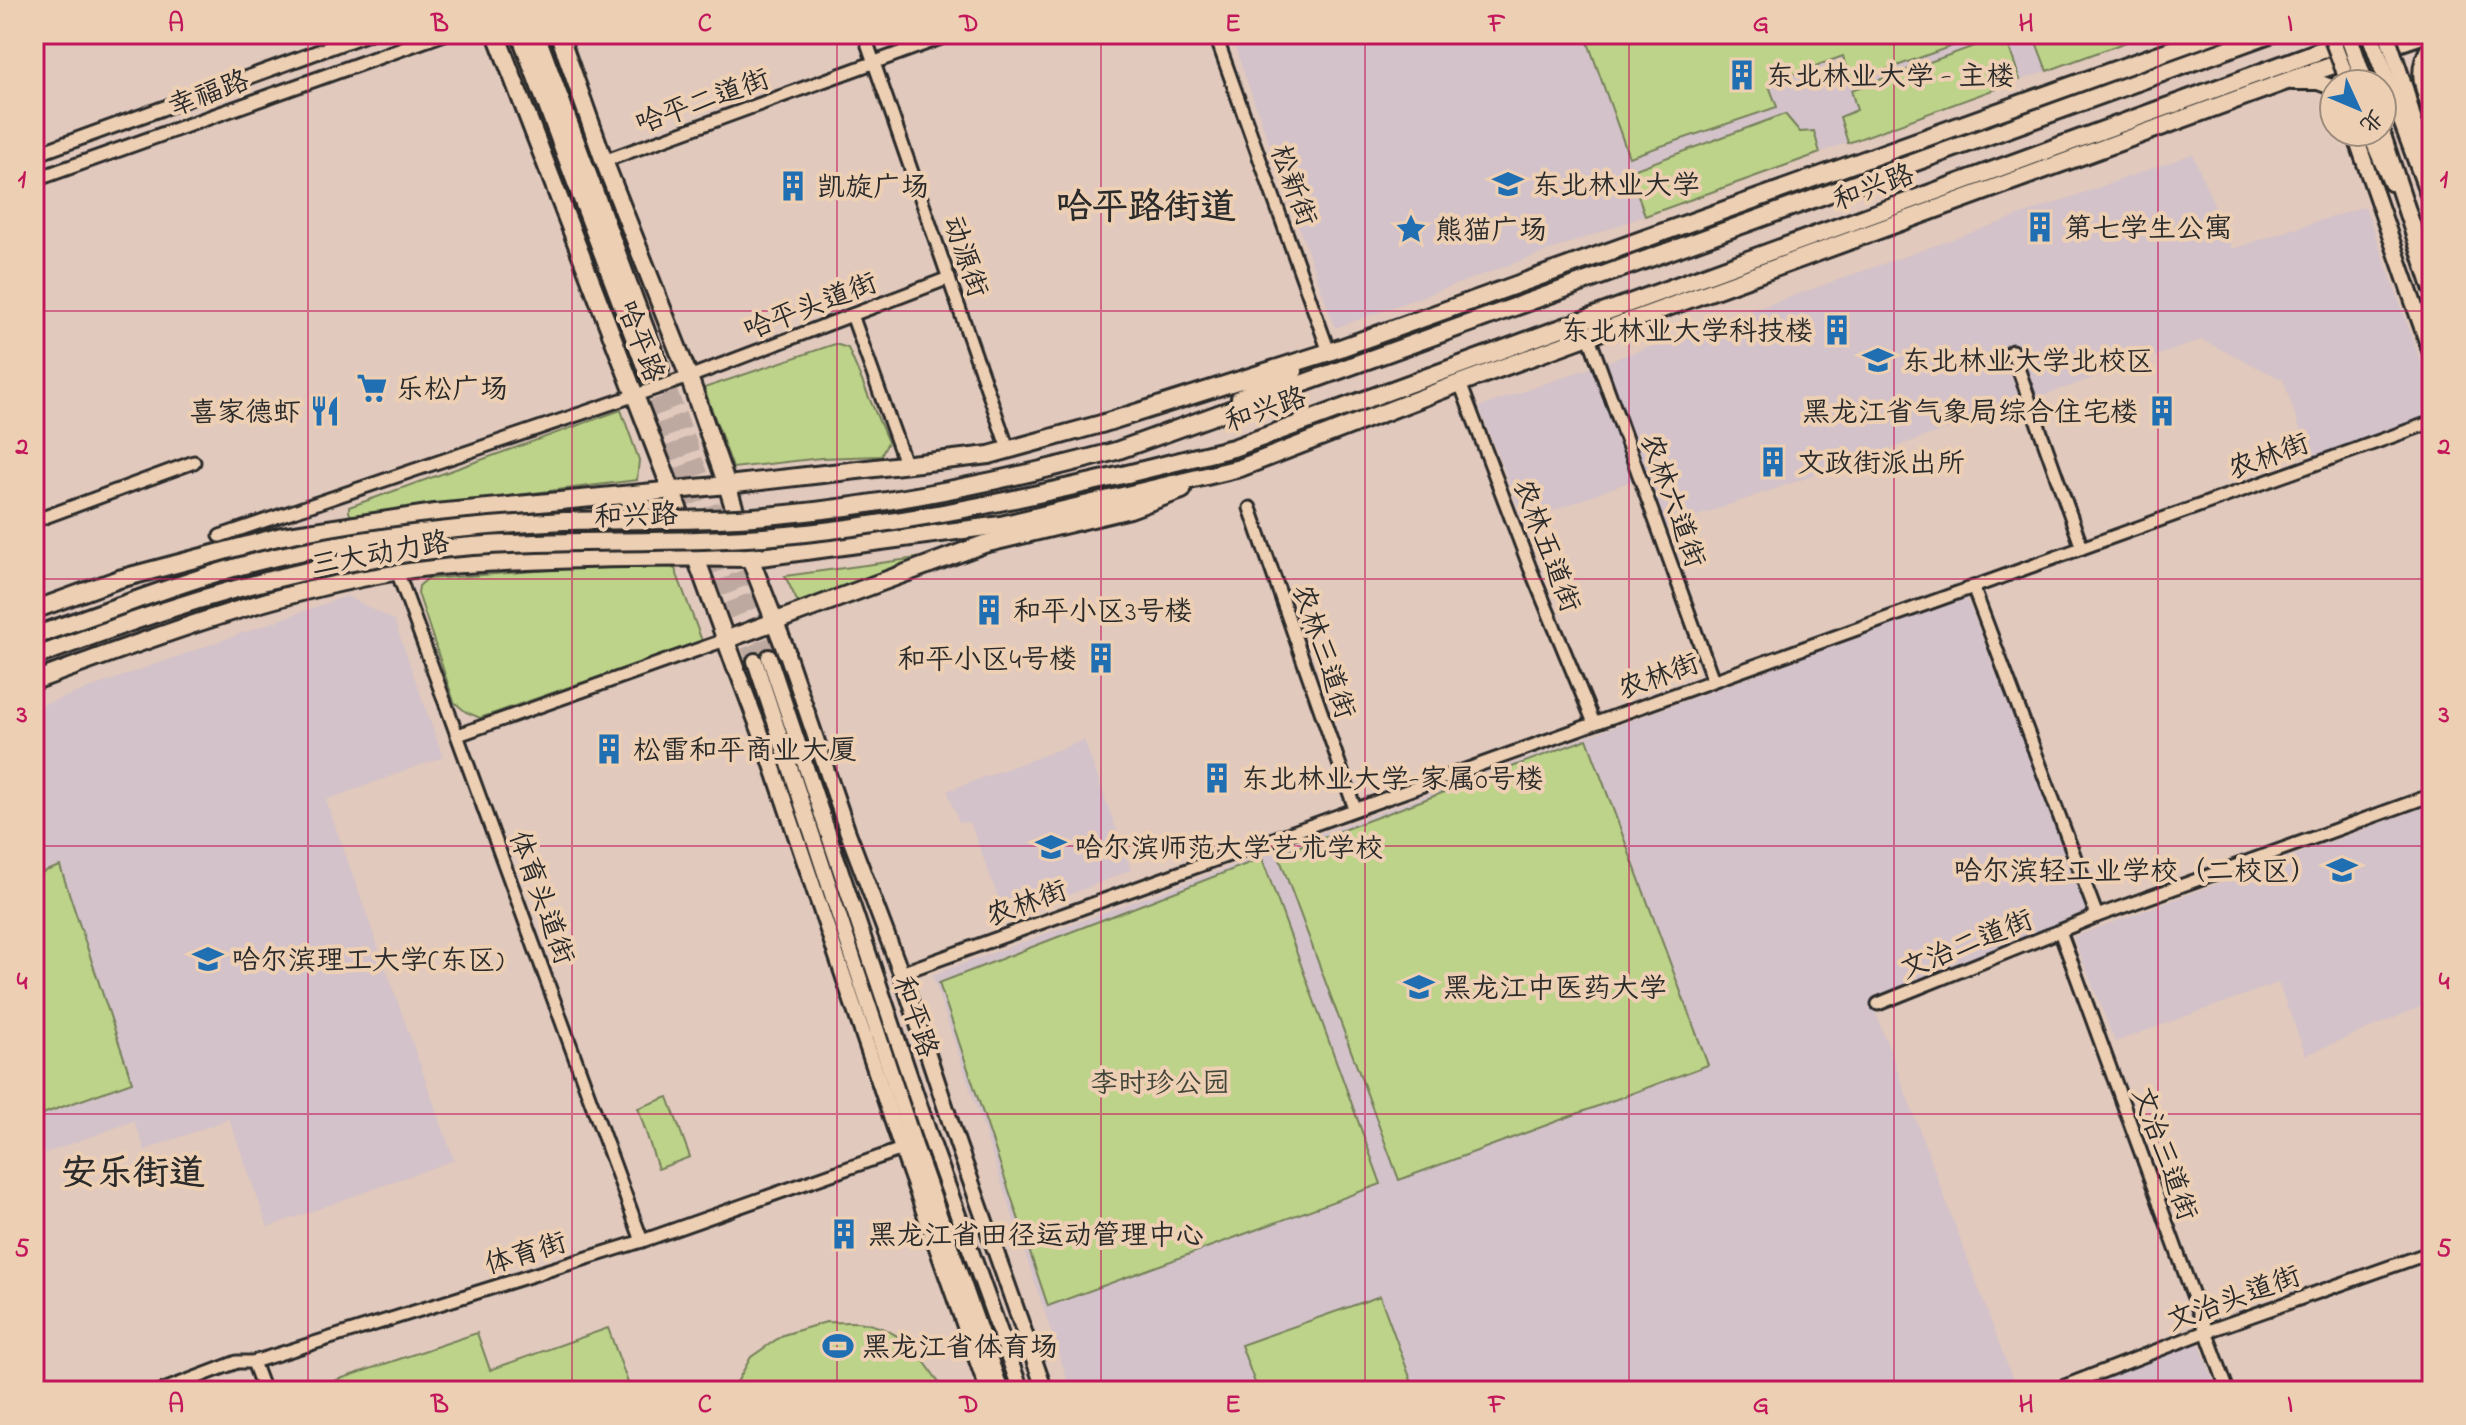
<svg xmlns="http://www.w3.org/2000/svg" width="2466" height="1425" font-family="'Indie Flower','LXGW WenKai TC',sans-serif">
  <rect width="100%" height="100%" fill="#e1c9bd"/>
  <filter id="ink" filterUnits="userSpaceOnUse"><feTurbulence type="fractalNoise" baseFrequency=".0125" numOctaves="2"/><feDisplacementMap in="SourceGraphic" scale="16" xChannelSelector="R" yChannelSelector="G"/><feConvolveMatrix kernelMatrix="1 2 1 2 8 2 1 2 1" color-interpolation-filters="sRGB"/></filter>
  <g filter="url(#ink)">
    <g fill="#d3c2c9">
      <polygon points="1230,34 2148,34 1335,328"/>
      <polygon points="2193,154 2232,249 2365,206 2432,393 2432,414 2310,458 2283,380 2202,340 1660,529 1641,477 1524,522 1479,407"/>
      <polygon points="346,596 394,620 443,757 326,800 454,1160 268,1227 229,1119 145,1150 134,1121 34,1157 34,708"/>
      <polygon points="1967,598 2089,914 1871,1000 2017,1391 1071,1391 932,975"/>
      <polygon points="1084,740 1131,870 1007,920 970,823 959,822 947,791"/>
      <polygon points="2432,804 2432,1002 2306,1055 2278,983 2115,1042 2073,937"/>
      <polygon points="2199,1342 2218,1391 2073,1391"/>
    </g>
    <g fill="#bdd389" stroke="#747f5a" stroke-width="2">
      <polygon points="1585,34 1985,34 1850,83 1843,56 1768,83 1777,107 1629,157"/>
      <polygon points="2033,34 2148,34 2047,71"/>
      <polygon points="2005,35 2020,80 1848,143 1840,117 1857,110 1851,90"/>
      <polygon points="1785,114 1800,132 1814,131 1820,153 1645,216 1630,171"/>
      <polygon points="835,344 848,348 888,442 881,456 821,458 733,468 704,388"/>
      <polygon points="621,410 639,460 637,480 351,516 349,512 349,507"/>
      <polygon points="961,552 802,611 785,576"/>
      <polygon points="661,562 675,569 702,641 480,718 466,712 454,702 418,593 419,586 427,579"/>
      <polygon points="1587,739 1708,1065 1399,1180 1278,854"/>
      <polygon points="1262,858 1381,1184 1048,1306 939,983"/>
      <polygon points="60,866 132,1082 34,1117 34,875"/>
      <polygon points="668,1097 690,1157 658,1169 638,1108"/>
      <polygon points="1380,1296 1415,1391 1258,1391 1241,1345"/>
      <path d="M826,1322C838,1323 852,1321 864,1323C905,1331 924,1358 944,1391H732L751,1357L783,1335Z"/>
      <polygon points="608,1328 631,1391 304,1391 477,1333 490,1370"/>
    </g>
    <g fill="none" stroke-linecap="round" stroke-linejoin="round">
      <g stroke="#bda9a0" stroke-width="16" stroke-dasharray="16 8" stroke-linecap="butt">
        <polyline points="661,370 769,657"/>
        <polyline points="648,376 755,661"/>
      </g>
      <g stroke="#2b2b2b" stroke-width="17">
        <g id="tertiary">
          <polyline points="864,34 1008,449"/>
          <polyline points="1215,34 1329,352"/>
          <polyline points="604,161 952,34"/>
          <polyline points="852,315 906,466"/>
          <polyline points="1589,337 1713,680"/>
          <polyline points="2012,351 2082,548"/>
          <polyline points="1460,383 1530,568 1594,723"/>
          <polyline points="1250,508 1355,809"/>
          <polyline points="34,521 194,462"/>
          <polyline points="220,536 689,377 949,278"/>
          <polyline points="397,571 642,1241"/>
          <polyline points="1973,587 2097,916"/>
          <polyline points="458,735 725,640"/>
          <polyline points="2060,931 2228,1391"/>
          <polyline points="901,973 2432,422"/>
          <polyline points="1878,1004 2097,916 2432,795"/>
          <polyline points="253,1362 264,1391"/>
          <polyline points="161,1391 237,1362 253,1362 642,1241 902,1149"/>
          <polyline points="2052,1391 2205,1332 2432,1252"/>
        </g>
      </g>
      <g stroke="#2b2b2b" stroke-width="18">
        <g id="secondary">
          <polyline points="34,155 367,34"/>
          <polyline points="34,180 443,34"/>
        </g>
      </g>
      <g stroke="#2b2b2b" stroke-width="20">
        <g id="primary">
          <path d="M2432,43C2413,70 2423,87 2432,116"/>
          <polyline points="2292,82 2318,82 2334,88"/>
          <polyline points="2382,113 2405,106"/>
          <polyline points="2354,132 2432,356"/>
          <polyline points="2369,132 2391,183"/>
          <polyline points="786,651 847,830 901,973 958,1145 1045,1391"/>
          <polyline points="769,657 931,1140 1021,1391"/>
          <polyline points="755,661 915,1146 1001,1391"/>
          <polyline points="736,668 766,747 902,1149 988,1391"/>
        </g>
      </g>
      <g stroke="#2b2b2b" stroke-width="22">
        <g id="trunk">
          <polyline points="496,34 671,489 736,668"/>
          <polyline points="520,34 648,374"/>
          <polyline points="536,34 660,369"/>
          <polyline points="559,34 604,161 689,377 727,485 750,558 786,651"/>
          <polyline points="2381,132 2432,287"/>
          <polyline points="1240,398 1294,371"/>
          <polyline points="1116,451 2270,34"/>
          <polyline points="1127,474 1233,448 2366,34"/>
          <polyline points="34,610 119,579 282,536 435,513 727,485 989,455 1101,424 1329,352 2215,34"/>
          <polyline points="34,636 125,604"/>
          <polyline points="725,640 984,544 1130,509 1182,490"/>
          <polyline points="34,657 131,622"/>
          <path d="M34,681C153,637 273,592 399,571C441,564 483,563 526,561C600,558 675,557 750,558L768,556L1001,525L1240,468L1460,383L2284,82L2425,34"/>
        </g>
      </g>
      <use href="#tertiary" stroke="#edcfb3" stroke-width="11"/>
      <use href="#secondary" stroke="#edcfb3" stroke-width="12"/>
      <use href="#primary" stroke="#edcfb3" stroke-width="14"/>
      <use href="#trunk" stroke="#edcfb3" stroke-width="16"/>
      <g stroke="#2b2b2b" stroke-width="20" stroke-linecap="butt">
        <g id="primary-bridge">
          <polyline points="2330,34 2349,84"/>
          <polyline points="2387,34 2406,91 2425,165"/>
        </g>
      </g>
      <g stroke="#2b2b2b" stroke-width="22" stroke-linecap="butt">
        <g id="trunk-bridge">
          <polyline points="2348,34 2365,84"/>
          <polyline points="2370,34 2432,202"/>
          <path d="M125,604C175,586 224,569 276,557C370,536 468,526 564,521C627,519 690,522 753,517C876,508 997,483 1116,451"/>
          <path d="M131,622C242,583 356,555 473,546C570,539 667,544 764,537C887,527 1007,502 1127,474"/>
        </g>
      </g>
      <use href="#primary-bridge" stroke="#edcfb3" stroke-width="14"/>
      <use href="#trunk-bridge" stroke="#edcfb3" stroke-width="16"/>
    </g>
  </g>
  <path fill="none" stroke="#c2185b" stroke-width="2" stroke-opacity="0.55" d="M308,34V1391M572,34V1391M837,34V1391M1101,34V1391M1365,34V1391M1629,34V1391M1894,34V1391M2158,34V1391M34,311H2432M34,579H2432M34,846H2432M34,1114H2432"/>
  <defs>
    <g id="building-bare" transform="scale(2.4)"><path d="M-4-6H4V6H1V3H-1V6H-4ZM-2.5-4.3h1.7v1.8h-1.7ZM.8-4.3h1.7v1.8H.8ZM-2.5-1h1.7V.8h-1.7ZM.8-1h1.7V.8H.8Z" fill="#1f6fb2" stroke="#edcfb3" stroke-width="2.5" paint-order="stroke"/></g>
    <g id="university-bare" transform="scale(2.4)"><path d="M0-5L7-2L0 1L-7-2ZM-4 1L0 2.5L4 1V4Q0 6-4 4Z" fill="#1f6fb2" stroke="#edcfb3" stroke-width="2.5" paint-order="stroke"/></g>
    <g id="sight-bare" transform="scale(2.4)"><path d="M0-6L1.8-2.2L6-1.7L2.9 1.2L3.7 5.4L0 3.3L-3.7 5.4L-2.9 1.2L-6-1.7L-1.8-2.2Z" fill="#1f6fb2" stroke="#edcfb3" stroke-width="2.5" paint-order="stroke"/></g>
    <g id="supermarket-bare" transform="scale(2.4)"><path d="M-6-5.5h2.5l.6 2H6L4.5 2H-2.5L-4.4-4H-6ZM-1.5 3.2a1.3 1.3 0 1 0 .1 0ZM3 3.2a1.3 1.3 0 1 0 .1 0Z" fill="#1f6fb2" stroke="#edcfb3" stroke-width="2.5" paint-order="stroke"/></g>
    <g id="restaurant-bare" transform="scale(2.4)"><path d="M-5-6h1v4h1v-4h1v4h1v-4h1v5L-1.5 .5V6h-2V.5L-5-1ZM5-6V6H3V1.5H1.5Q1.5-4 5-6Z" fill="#1f6fb2" stroke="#edcfb3" stroke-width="2.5" paint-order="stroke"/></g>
    <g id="school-bare" transform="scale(2.4)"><path d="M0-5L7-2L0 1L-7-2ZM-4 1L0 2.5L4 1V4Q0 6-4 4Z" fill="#1f6fb2" stroke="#edcfb3" stroke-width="2.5" paint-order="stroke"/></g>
    <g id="stadium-bare" transform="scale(2.4)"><path d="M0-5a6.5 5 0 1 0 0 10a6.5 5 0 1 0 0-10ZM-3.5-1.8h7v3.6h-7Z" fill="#1f6fb2" stroke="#edcfb3" stroke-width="2.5" paint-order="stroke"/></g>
  </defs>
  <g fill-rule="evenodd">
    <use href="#building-bare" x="1742" y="75"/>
    <use href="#university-bare" x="1508" y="184"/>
    <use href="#building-bare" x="793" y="186"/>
    <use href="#building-bare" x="2040" y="227"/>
    <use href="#sight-bare" x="1411" y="229"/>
    <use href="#building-bare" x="1837" y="330"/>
    <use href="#university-bare" x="1878" y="360"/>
    <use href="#supermarket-bare" x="372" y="388"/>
    <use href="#restaurant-bare" x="325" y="411"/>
    <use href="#building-bare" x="2162" y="411"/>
    <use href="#building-bare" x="1773" y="462"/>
    <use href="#building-bare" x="989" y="610"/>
    <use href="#building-bare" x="1101" y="658"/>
    <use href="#building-bare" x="609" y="749"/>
    <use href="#building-bare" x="1217" y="778"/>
    <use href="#university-bare" x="1051" y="847"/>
    <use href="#school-bare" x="2342" y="870"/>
    <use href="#university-bare" x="208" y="959"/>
    <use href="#university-bare" x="1419" y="987"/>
    <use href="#building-bare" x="844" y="1234"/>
    <use href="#stadium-bare" x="838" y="1346"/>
  </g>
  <g text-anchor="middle" stroke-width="8" stroke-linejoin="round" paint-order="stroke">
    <g font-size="28" fill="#2b2b2b" stroke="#edcfb3" text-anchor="start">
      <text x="1766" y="85">东北林业大学 - 主楼</text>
      <text x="1532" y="194">东北林业大学</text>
      <text x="817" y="196">凯旋广场</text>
      <text x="2064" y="237">第七学生公寓</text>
      <text x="1435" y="239">熊猫广场</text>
      <text x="1813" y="340" text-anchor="end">东北林业大学科技楼</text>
      <text x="1902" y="370">东北林业大学北校区</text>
      <text x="396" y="398">乐松广场</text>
      <text x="301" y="421" text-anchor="end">喜家德虾</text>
      <text x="2138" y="421" text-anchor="end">黑龙江省气象局综合住宅楼</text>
      <text x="1797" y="472">文政街派出所</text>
      <text x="1013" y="620">和平小区3号楼</text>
      <text x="1077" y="668" text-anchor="end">和平小区4号楼</text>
      <text x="633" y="759">松雷和平商业大厦</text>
      <text x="1241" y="788">东北林业大学-家属0号楼</text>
      <text x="1075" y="857">哈尔滨师范大学艺术学校</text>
      <text x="2318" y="880" text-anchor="end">哈尔滨轻工业学校（二校区）</text>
      <text x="232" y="969">哈尔滨理工大学(东区)</text>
      <text x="1443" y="997">黑龙江中医药大学</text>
      <text x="868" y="1244">黑龙江省田径运动管理中心</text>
      <text x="862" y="1356">黑龙江省体育场</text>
    </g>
    <g font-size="28" fill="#2b2b2b" stroke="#edcfb3">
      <text transform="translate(208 92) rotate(-20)" y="10">幸福路</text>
      <text transform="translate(702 100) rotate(-20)" y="10">哈平二道街</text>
      <text transform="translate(1295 185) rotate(70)" y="10">松新街</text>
      <text transform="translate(1873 186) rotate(-20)" y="10">和兴路</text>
      <text transform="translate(967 256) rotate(71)" y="10">动源街</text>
      <text transform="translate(810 305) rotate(-21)" y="10">哈平头道街</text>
      <text transform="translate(642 341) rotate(69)" y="10">哈平路</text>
      <text transform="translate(1265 408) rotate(-19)" y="10">和兴路</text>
      <text transform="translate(2268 455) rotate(-20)" y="10">农林街</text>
      <text transform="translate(1674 500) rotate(70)" y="10">农林六道街</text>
      <text transform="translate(636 514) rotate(-2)" y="10">和兴路</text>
      <text transform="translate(1548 545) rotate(69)" y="10">农林五道街</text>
      <text transform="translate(380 552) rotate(-10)" y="10">三大动力路</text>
      <text transform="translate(1325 651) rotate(71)" y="10">农林三道街</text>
      <text transform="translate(1658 675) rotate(-20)" y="10">农林街</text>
      <text transform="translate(543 897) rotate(70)" y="10">体育头道街</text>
      <text transform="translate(1026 902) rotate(-20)" y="10">农林街</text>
      <text transform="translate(1966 943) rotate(-22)" y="10">文治二道街</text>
      <text transform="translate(917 1016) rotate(71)" y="10">和平路</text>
      <text transform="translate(2166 1153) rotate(70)" y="10">文治三道街</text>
      <text transform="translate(525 1252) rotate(-17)" y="10">体育街</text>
      <text transform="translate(2233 1297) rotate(-20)" y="10">文治头道街</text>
    </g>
    <g font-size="28" fill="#414439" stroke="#edcfb3">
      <text x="1160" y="1092">李时珍公园</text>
    </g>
    <g font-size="36" font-weight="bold" fill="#2b2b2b" stroke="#edcfb3">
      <text x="1146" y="218">哈平路街道</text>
      <text x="133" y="1184">安乐街道</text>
    </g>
  </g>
  <rect width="2466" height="1425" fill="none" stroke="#edcfb3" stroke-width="88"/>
  <g transform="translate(2358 108) rotate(134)"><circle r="38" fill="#edcfb3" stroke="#9f8d7d" stroke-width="2"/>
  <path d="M0-6L14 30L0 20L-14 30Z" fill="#1f6fb2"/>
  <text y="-12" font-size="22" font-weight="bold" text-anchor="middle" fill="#2b2b2b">北</text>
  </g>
  <rect x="44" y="44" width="2378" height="1337" fill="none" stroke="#c2185b" stroke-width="3"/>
  <g font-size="26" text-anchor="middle" font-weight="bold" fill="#c2185b">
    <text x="176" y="31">A</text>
    <text x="440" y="31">B</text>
    <text x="705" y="31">C</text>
    <text x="969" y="31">D</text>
    <text x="1233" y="31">E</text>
    <text x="1497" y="31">F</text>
    <text x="1761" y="31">G</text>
    <text x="2026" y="31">H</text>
    <text x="2290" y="31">I</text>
    <text x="22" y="187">1</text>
    <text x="2444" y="187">1</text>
    <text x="22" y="454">2</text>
    <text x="2444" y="454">2</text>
    <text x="22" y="722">3</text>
    <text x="2444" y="722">3</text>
    <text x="22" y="989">4</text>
    <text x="2444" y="989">4</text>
    <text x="22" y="1256">5</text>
    <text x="2444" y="1256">5</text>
    <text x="176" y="1412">A</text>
    <text x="440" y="1412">B</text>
    <text x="705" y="1412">C</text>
    <text x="969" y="1412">D</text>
    <text x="1233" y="1412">E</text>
    <text x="1497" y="1412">F</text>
    <text x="1761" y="1412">G</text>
    <text x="2026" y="1412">H</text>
    <text x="2290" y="1412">I</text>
  </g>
</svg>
